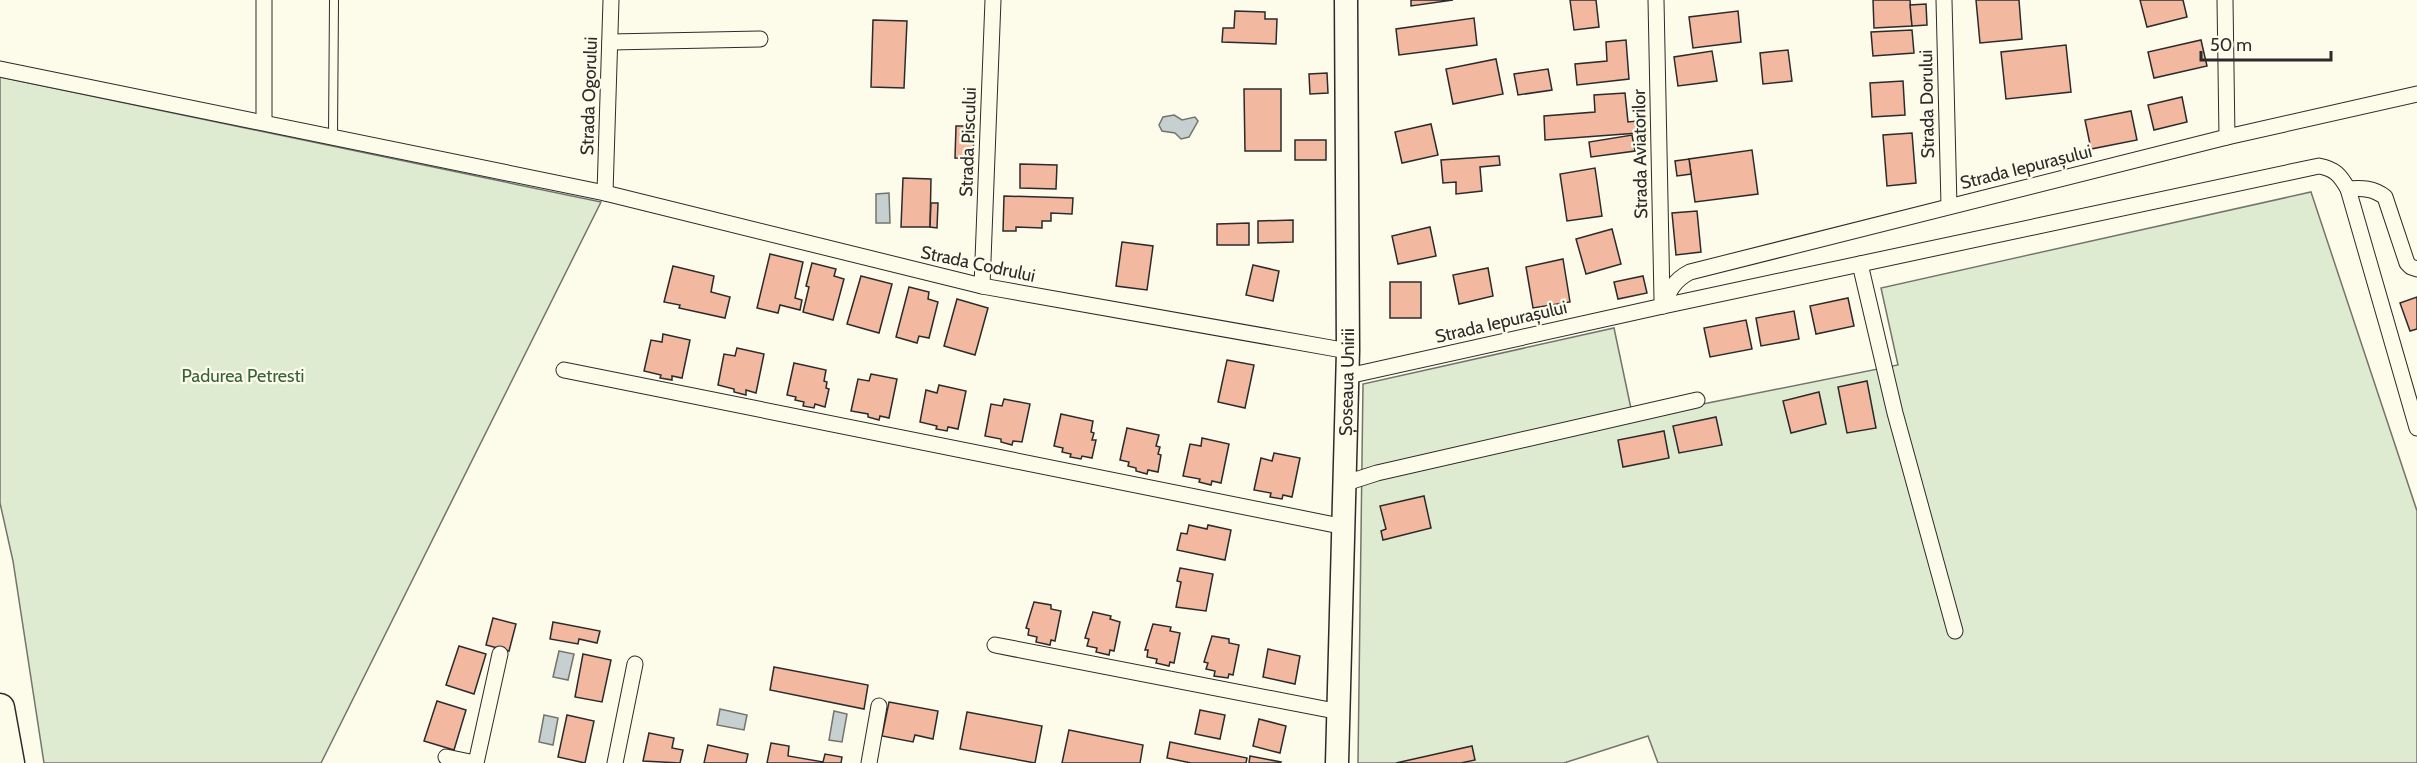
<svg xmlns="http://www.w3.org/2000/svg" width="2417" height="763" font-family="Cabin,sans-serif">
  <rect width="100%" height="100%" fill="#fdfbea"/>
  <g fill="#deebd1" stroke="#74746e" stroke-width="1.5">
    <polygon points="0,77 601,202 321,763 44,763 13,561 0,503"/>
    <polygon points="2311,192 2417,511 2417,763 1658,763 1648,736 1564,763 1358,763 1363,384 1614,328 1633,418 1898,365 1881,288"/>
  </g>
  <g fill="#c7d0d0" stroke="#74746e" stroke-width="1.5">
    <polygon points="1174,115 1182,120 1195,117 1198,121 1189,137 1181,139 1175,133 1162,131 1159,125 1163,117"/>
    <polygon points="889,193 890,223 876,223 876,194"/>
    <polygon points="559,651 574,654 568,680 553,677"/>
    <polygon points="720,709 747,715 744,730 717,725"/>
    <polygon points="834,711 847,714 842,742 829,740"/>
    <polygon points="544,715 558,718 553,745 539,742"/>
  </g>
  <g fill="#f2b8a0" stroke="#2b2b2b" stroke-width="1.5">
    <polygon points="1411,0 1453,0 1411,6"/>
    <polygon points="1570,0 1596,0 1599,27 1574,30"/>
    <polygon points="1873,0 1910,0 1912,26 1874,28"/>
    <polygon points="1976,0 2019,0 2022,39 1980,43"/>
    <polygon points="2140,0 2183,0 2187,17 2147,27"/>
    <polygon points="1926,4 1927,25 1912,26 1910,5"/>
    <polygon points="1235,11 1265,12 1265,19 1277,19 1276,44 1222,42 1223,28 1234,28"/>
    <polygon points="1738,11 1741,42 1693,48 1689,17"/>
    <polygon points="1474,18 1477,45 1399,55 1396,29"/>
    <polygon points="873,20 907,21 904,88 871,87"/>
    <polygon points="1912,30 1914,53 1873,56 1871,32"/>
    <polygon points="1626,40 1629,79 1577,85 1575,64 1607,61 1606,42"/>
    <polygon points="2201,40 2207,66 2154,78 2148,52"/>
    <polygon points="2066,45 2071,92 2006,99 2001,52"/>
    <polygon points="1788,50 1792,81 1763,84 1760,53"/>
    <polygon points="1712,51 1717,81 1678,86 1674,57"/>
    <polygon points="1496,59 1503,94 1453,104 1446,69"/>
    <polygon points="1548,69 1552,90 1518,95 1514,74"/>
    <polygon points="1327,73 1328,93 1310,94 1309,74"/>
    <polygon points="1903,81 1905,115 1872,117 1870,83"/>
    <polygon points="1244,89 1281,89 1281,151 1245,151"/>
    <polygon points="1625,93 1628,122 1637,121 1638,133 1545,140 1544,116 1595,112 1594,95"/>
    <polygon points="2182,97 2187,122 2154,130 2148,105"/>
    <polygon points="2131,111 2137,140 2091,149 2085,120"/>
    <polygon points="1431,124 1438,155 1402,163 1395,132"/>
    <polygon points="956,126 974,126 973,159 955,158"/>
    <polygon points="1912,133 1916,183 1887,186 1883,135"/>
    <polygon points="1632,135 1635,151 1591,157 1589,142"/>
    <rect x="1295" y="140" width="31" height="20"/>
    <polygon points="1752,150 1758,194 1695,202 1689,159"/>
    <polygon points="1499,156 1500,165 1480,167 1482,191 1456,194 1456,182 1443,183 1441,160"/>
    <polygon points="1689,159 1691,174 1677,176 1675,161"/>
    <polygon points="1020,164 1057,165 1056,189 1020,188"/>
    <polygon points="1595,168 1602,216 1567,221 1560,174"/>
    <polygon points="903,178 931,179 930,227 901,227"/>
    <polygon points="1004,196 1073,198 1072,214 1051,213 1051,221 1042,221 1042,228 1016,227 1016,231 1003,231"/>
    <polygon points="931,203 938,203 937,228 930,227"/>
    <polygon points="1697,211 1701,252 1676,255 1672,213"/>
    <polygon points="1293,220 1293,242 1258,243 1258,221"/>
    <polygon points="1249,223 1249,245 1217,245 1217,224"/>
    <polygon points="1430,227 1436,256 1398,264 1392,236"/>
    <polygon points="1612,229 1621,264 1586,274 1576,239"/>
    <polygon points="1122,242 1153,246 1147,290 1116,286"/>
    <polygon points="770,254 803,262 795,298 802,300 800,310 780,305 778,313 757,308"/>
    <polygon points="1563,259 1570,302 1533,308 1526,267"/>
    <polygon points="812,263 836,269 834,276 844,279 833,320 803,312 809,287 806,286"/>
    <polygon points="1253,265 1279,271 1273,301 1246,295"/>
    <polygon points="673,266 714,276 711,292 730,297 725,318 679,308 680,305 664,302"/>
    <polygon points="1488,268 1493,296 1459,304 1453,275"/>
    <polygon points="861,276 892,284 879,333 847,324"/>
    <polygon points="1643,276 1647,293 1618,299 1614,282"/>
    <rect x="1390" y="282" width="31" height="36"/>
    <polygon points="909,287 929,292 928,299 938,302 929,338 919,336 917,343 896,337"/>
    <polygon points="2417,297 2417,329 2410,331 2400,303"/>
    <polygon points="1848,298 1854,326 1816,334 1810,306"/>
    <polygon points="957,299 988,308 975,355 944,346"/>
    <polygon points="1794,311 1799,339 1761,346 1756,318"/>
    <polygon points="1746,320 1752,349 1710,357 1704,328"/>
    <polygon points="663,334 690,340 682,378 672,376 672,380 660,378 661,375 644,371 651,340 662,342"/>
    <polygon points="737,348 764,354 756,393 746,390 746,395 734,392 734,389 718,385 724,354 735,356"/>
    <polygon points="1227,360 1254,365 1245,408 1218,402"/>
    <polygon points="794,363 826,370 824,381 827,382 826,388 829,389 825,407 815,404 814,408 803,406 804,402 795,400 796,397 787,395"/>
    <polygon points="871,374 897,379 889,418 880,416 879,420 868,417 868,414 851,411 858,379 869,381"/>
    <polygon points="1867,381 1876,428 1847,433 1838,387"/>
    <polygon points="939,385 966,391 958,429 948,427 947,431 936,429 937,426 920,422 926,390 937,393"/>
    <polygon points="1819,392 1826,424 1791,433 1783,401"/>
    <polygon points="1004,399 1030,404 1022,442 1013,441 1012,445 1001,442 1001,439 985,436 991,404 1002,406"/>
    <polygon points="1061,414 1093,421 1091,432 1094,433 1092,440 1096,440 1092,458 1082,456 1081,459 1070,457 1071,454 1062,452 1063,448 1054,446"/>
    <polygon points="1716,417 1722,445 1679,453 1673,426"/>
    <polygon points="1127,428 1159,435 1156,446 1160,447 1158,454 1161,455 1158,472 1148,470 1147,474 1136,471 1136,468 1128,466 1129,462 1120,460"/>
    <polygon points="1664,431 1669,458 1623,467 1618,440"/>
    <polygon points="1202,438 1229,444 1221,483 1212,481 1211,485 1199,482 1200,479 1183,476 1190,444 1201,446"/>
    <polygon points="1274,453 1300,458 1292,497 1283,495 1282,499 1270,497 1271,493 1254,490 1261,458 1272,461"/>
    <polygon points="1424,496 1431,528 1383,540 1381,531 1386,529 1380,506"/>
    <polygon points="1189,525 1207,529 1208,525 1231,530 1225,560 1177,550 1181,533 1187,534"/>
    <polygon points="1180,568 1213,574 1206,611 1176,607 1181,582 1177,581"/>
    <polygon points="1034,602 1051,605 1051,609 1061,611 1055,641 1051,640 1050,645 1036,642 1037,637 1028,635 1029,629 1026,628"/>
    <polygon points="1093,612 1111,616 1110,619 1120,622 1114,651 1110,650 1109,655 1096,652 1097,648 1087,646 1089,639 1085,638"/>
    <polygon points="493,618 516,624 509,651 486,645"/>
    <polygon points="553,622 600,631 597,643 579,639 578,644 550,639"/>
    <polygon points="1153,624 1171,627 1170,631 1180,633 1174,663 1170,662 1169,666 1156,663 1157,659 1147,657 1148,650 1145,650"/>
    <polygon points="1212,636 1229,639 1229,643 1239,645 1233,675 1229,674 1228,678 1214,676 1215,671 1206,669 1208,663 1204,662"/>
    <polygon points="459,646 486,654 474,694 446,685"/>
    <polygon points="1268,649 1300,656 1295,684 1263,677"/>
    <polygon points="583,654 611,660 602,702 575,697"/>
    <polygon points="774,667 868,685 864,709 770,690"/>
    <polygon points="437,701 466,710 454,750 424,741"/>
    <polygon points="889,702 938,711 933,739 915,735 913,742 882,736"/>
    <polygon points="1200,710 1225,715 1220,739 1195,734"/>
    <polygon points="967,712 1042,726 1035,763 960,749"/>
    <polygon points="567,715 594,721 585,763 558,757"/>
    <polygon points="1259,719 1286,726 1280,753 1253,746"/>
    <polygon points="1069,730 1143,745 1140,763 1062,763"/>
    <polygon points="649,733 674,738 672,748 683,750 680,763 643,761"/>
    <polygon points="1170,742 1247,758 1246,763 1191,763 1167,758"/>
    <polygon points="771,743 789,746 788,756 823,762 825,754 842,757 841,763 767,763"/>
    <polygon points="708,745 748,754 746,763 704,763"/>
    <polygon points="1472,746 1475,760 1461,763 1396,763"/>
    <polygon points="1250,756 1281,762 1280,763 1249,763"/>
  </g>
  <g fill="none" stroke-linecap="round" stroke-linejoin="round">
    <g stroke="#2b2b2b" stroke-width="10">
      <polyline id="service" points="333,136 334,0"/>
    </g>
    <g stroke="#2b2b2b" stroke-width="17">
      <g id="minor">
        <polyline points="1656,0 1662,300"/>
        <polyline points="1944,0 1949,206"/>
        <polyline points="2225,0 2227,137"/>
        <polyline points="610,42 760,39"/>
        <polyline points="0,69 605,193 982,286 1348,351"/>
        <polyline points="264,122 264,0"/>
        <path d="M2348,189C2363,188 2373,188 2385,197L2407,263L2411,267L2417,269"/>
        <polyline points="605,193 611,0"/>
        <polyline points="1860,264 1895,413 1955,631"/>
        <polyline points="982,286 993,0"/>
        <path d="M1663,306C1669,291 1674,280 1690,272L2227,137L2417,94"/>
        <polyline points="564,370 1345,527"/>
        <path d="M1348,376L1663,306L2319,166C2335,169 2340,175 2348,189L2417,428"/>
        <polyline points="1346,483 1377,473 1697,400"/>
        <polyline points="995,645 1340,712"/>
        <polyline points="446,757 475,763"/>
        <polyline points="476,763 500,654"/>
        <polyline points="615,763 635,664"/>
        <polyline points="869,763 879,706"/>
      </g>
    </g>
    <g stroke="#2b2b2b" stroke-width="25">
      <g id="secondary">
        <path id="s1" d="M1337,763L1348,351L1346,0"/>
      </g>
    </g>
    <g stroke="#2b2b2b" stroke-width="31">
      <polyline id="motorway" points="0,708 10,763"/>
    </g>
    <use href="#service" stroke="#fdfbea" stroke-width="8"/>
    <use href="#minor" stroke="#fdfbea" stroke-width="15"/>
    <use href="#secondary" stroke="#fdfbea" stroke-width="22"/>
    <use href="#motorway" stroke="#fdfbea" stroke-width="28"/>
  </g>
  <g text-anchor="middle" stroke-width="4.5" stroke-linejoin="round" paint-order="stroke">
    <g font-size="18" fill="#2b2b2b" stroke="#fdfbea">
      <text transform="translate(589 96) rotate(-88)" y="6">Strada Ogorului</text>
      <text transform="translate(1927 104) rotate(-91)" y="6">Strada Dorului</text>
      <text transform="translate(968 142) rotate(-88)" y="6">Strada Piscului</text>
      <text transform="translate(1640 154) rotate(-91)" y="6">Strada Aviatorilor</text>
      <text transform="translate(2026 167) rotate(-14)" y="6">Strada Iepurașului</text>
      <text transform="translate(978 264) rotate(12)" y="6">Strada Codrului</text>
      <text transform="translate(1501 322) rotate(-13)" y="6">Strada Iepurașului</text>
      <text dy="6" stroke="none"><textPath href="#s1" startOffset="381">Șoseaua Unirii</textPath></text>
    </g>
    <g font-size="18" fill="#34623c" stroke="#fdfbea">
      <text x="243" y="382">Padurea Petresti</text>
    </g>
  </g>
  <path d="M2201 51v9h130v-9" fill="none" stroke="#2b2b2b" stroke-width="3"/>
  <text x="2210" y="51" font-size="18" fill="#2b2b2b" stroke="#fdfbea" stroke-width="4.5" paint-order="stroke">50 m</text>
</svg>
